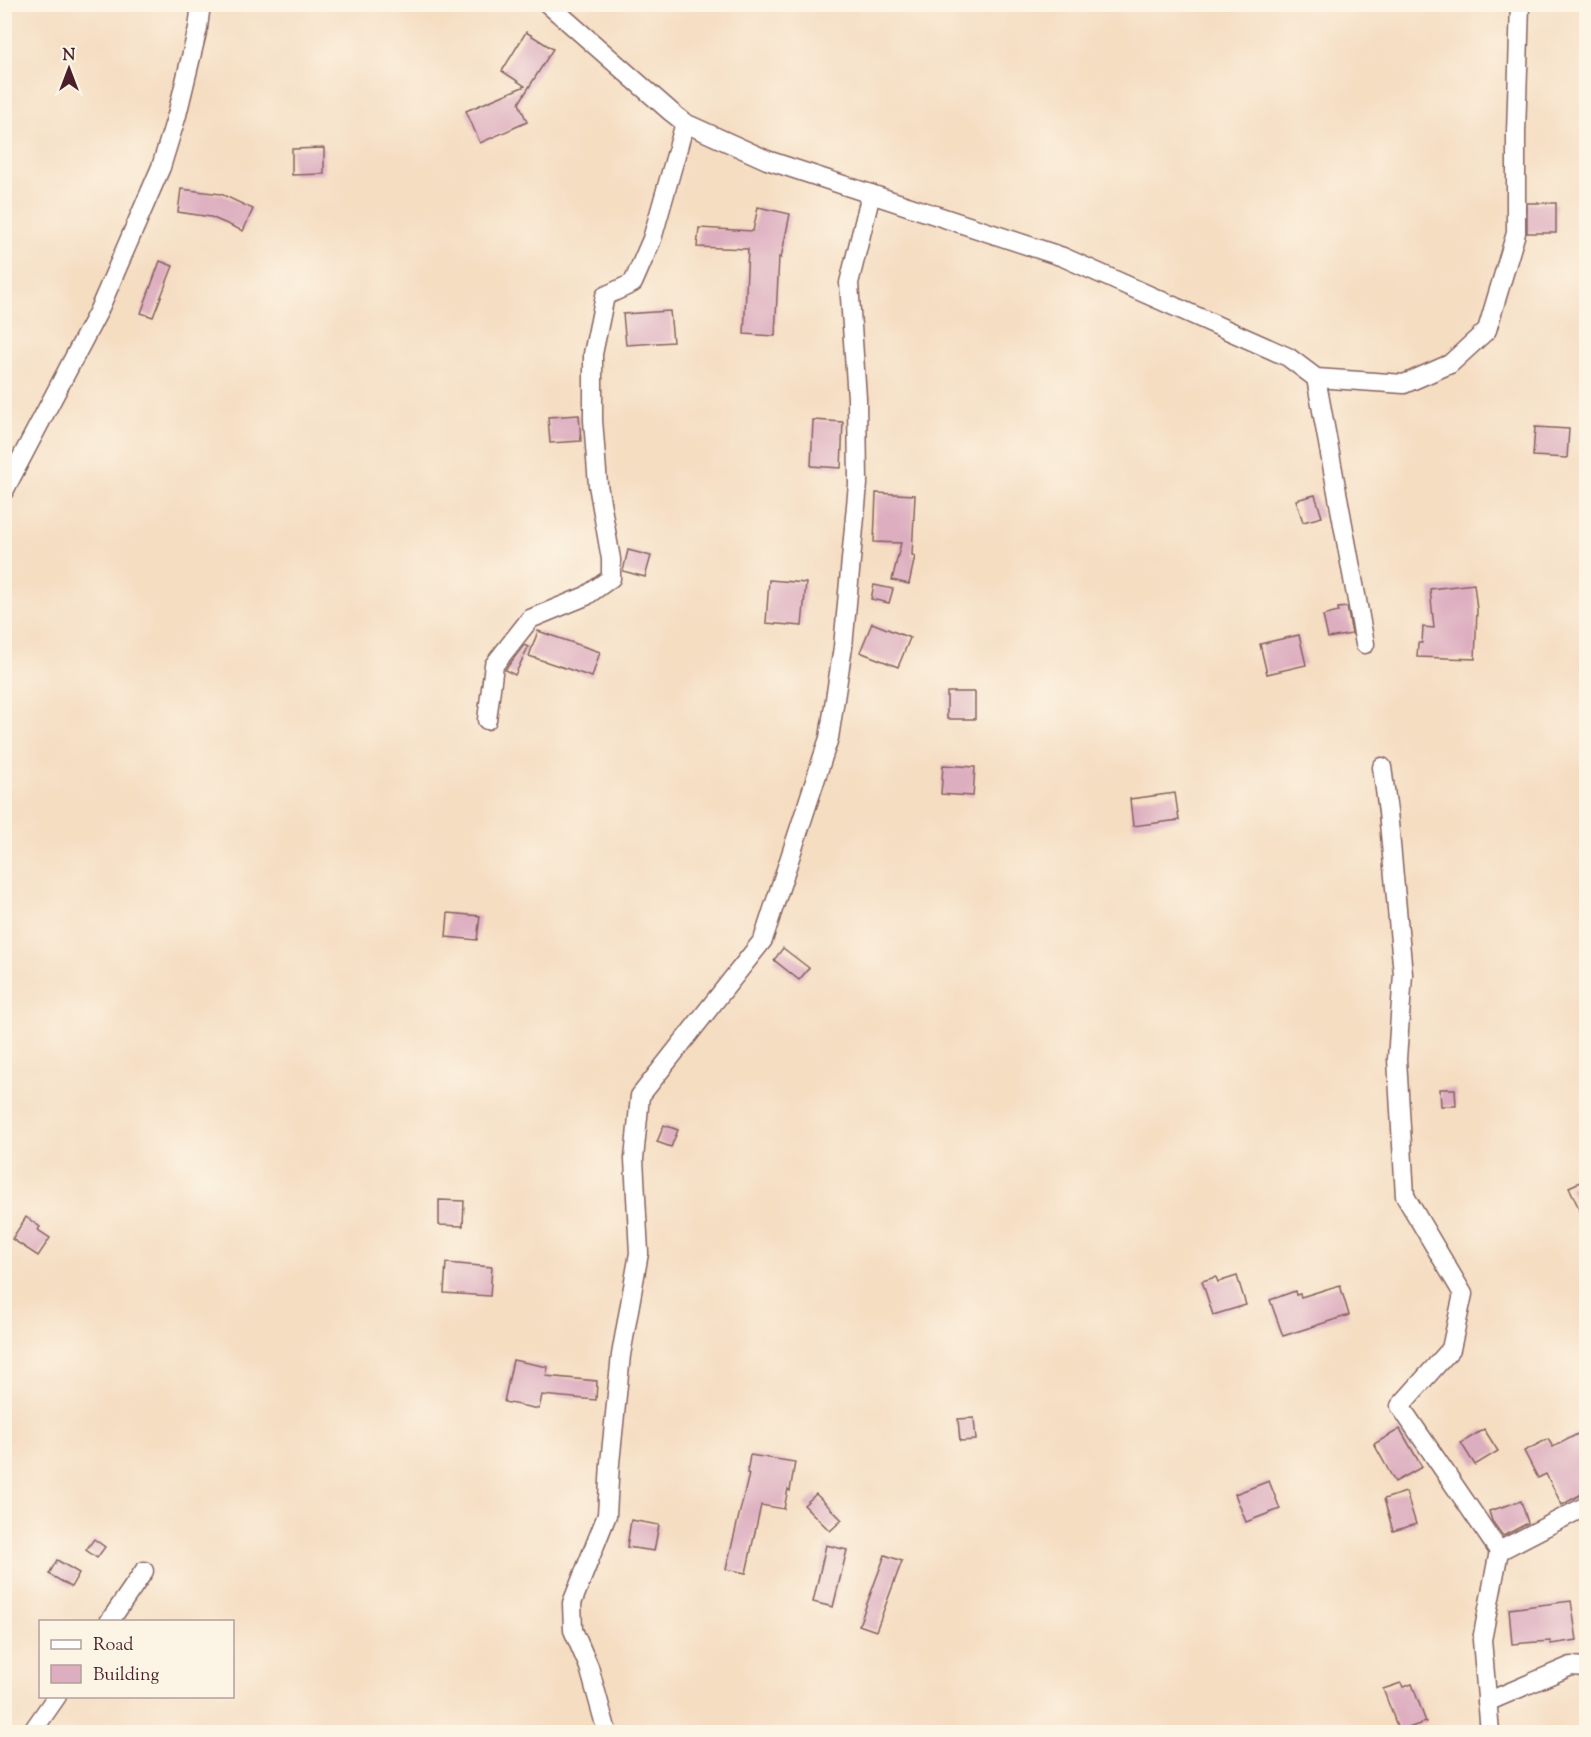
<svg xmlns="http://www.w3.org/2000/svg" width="1591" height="1737" font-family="'Sorts Mill Goudy',serif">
  <rect width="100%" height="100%" fill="#fcf5e5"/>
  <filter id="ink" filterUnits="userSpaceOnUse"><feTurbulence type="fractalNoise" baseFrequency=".0167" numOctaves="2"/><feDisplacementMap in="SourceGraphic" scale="12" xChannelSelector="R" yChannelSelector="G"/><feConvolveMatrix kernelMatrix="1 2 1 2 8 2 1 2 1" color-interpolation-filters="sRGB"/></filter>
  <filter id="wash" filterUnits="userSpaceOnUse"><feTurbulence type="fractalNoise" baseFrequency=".008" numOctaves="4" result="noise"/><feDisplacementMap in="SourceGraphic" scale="24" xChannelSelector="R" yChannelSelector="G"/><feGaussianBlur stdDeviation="1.35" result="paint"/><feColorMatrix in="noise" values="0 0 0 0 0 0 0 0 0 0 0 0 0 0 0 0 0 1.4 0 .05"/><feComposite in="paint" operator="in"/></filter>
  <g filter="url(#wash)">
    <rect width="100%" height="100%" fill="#f5ddc2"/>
    <g id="blocks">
      <g fill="#ddadc0">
        <polygon points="526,32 553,49 519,103 527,122 480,143 466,111 525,86 502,71"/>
        <polygon points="324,148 324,174 292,175 292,149"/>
        <polygon points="181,189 221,194 253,209 243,231 211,217 178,212"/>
        <rect x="1527" y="203" width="29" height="30"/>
        <polygon points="758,207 790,214 781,258 779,257 775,336 744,334 748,249 697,247 699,228 753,231"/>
        <polygon points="160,261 173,266 153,317 141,313"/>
        <polygon points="670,311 673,342 626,345 623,314"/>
        <polygon points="579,415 581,441 550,443 548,417"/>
        <polygon points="813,420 843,422 841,468 811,466"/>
        <polygon points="1535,427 1569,429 1567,458 1533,456"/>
        <polygon points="876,493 915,495 912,555 915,556 909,584 892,580 901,543 874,542"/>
        <polygon points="1315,495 1322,517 1303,522 1296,500"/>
        <polygon points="628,550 651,556 645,577 623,571"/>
        <polygon points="769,580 806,583 802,626 766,623"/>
        <polygon points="1474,584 1477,610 1475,659 1417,657 1418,643 1422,643 1423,627 1434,628 1430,589"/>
        <polygon points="874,585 893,589 889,603 871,599"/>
        <polygon points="1347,607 1352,634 1328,638 1323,616 1338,612 1338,608"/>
        <polygon points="872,623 910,638 898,667 860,652"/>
        <polygon points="538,631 600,652 592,677 529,656"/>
        <polygon points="1299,635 1306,665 1267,674 1260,644"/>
        <polygon points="524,645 528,647 515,675 505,670"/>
        <rect x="947" y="692" width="28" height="27"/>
        <polygon points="943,765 975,767 973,796 941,794"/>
        <polygon points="1175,793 1179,820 1133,826 1130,799"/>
        <polygon points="448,913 480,916 477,940 446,937"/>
        <polygon points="783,948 809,968 799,980 774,960"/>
        <polygon points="1440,1089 1455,1089 1456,1106 1441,1106"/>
        <polygon points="664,1125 678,1130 671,1147 657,1142"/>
        <polygon points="1587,1179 1587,1226 1569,1187"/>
        <polygon points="439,1200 464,1201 463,1226 439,1225"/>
        <polygon points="26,1217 40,1227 38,1230 50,1238 38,1256 12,1239"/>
        <polygon points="446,1263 492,1267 490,1296 444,1293"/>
        <polygon points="1237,1276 1246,1305 1213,1315 1202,1281 1216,1277 1218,1282"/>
        <polygon points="1340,1285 1349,1315 1283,1336 1270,1300 1295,1291 1296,1295 1300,1294 1301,1297"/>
        <polygon points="513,1360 548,1367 546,1376 597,1381 596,1400 542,1395 539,1409 504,1402"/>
        <polygon points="974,1418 976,1440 960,1441 958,1419"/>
        <polygon points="1400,1429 1422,1467 1395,1482 1374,1444"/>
        <polygon points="1484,1429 1498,1451 1475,1465 1461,1443"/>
        <polygon points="1587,1429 1587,1491 1562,1505 1546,1474 1538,1478 1524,1451 1548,1439 1553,1447"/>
        <polygon points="750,1455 795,1462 790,1491 788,1489 784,1509 761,1505 746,1573 726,1569 749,1474 747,1473"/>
        <polygon points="1269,1481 1280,1509 1246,1522 1235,1494"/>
        <polygon points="1406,1492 1416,1524 1393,1531 1384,1499"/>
        <polygon points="816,1494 842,1520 830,1531 804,1505"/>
        <polygon points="1521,1501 1528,1523 1503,1536 1492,1521 1489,1511"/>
        <polygon points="631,1520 659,1525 654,1551 627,1547"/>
        <polygon points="94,1539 105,1547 97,1558 86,1550"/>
        <polygon points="826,1545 847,1550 833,1607 813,1602"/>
        <polygon points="885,1555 902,1561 876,1631 859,1625"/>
        <polygon points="57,1560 79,1573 71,1587 49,1574"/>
        <polygon points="1571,1601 1577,1640 1551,1644 1550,1641 1512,1644 1509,1609"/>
        <polygon points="1401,1683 1403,1687 1412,1684 1426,1722 1399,1731 1383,1689"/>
      </g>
    </g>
  </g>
  <g filter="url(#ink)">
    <use href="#blocks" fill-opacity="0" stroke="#866260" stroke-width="1.5"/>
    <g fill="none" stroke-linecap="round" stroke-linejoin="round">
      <g stroke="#866260" stroke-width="21">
        <g id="minor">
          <polyline points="548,4 671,112 685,123 767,160 1063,257 1288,357 1316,378 1404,384 1450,364 1487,330 1516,233 1516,133 1520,4"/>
          <polyline points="1316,378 1365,644"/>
          <polyline points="4,491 98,312 161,167 177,115 198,28 201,4"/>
          <polyline points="487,720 494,665 530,619 586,596 611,578 611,559 598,485 593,420 593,354 605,296 633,283 652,239 685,123"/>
          <polyline points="1382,767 1388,812 1403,974 1397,1059 1405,1196 1463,1294 1451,1349 1400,1406 1499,1551 1482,1640 1490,1732"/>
          <polyline points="1499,1551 1586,1506"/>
          <polyline points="109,1622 144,1571"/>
          <polyline points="1487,1702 1571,1666 1586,1667"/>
          <polyline points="32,1732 57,1696"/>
          <polyline points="607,1732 589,1667 573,1630 572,1603 607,1515 610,1463 621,1355 639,1253 634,1159 640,1096 763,940 829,738 843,647 858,484 857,398 849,283 871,194"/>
        </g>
      </g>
      <use href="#minor" stroke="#fff" stroke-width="18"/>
    </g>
  </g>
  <rect width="1591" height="1737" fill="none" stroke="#fcf5e5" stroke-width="24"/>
  <rect x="39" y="1620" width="195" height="78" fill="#fcf5e5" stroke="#b59f9b" stroke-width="1.5"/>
  <rect x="51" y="1640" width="30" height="9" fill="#ffffff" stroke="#b59f9b" stroke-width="1.5"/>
  <text x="93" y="1650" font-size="18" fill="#4a1f2b">Road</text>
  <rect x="51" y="1665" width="30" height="18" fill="#ddadc0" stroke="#b59f9b" stroke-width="1.5"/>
  <text x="93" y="1680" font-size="18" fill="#4a1f2b">Building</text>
  <g transform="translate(69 69)" stroke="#fcf5e5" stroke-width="4.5" paint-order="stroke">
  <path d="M0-4.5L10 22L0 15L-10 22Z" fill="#4a1f2b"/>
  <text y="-9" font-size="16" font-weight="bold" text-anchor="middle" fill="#4a1f2b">N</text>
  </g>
</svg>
